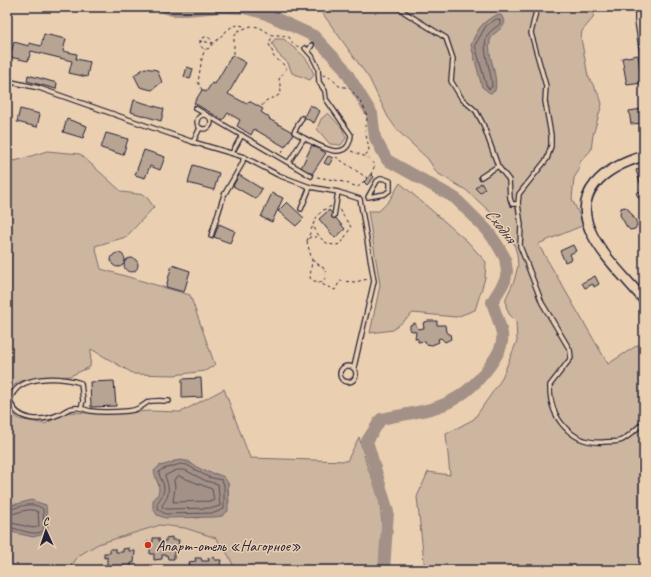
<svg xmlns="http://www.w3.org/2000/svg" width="651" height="577" font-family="Caveat,sans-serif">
  <rect width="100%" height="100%" fill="#eacfb1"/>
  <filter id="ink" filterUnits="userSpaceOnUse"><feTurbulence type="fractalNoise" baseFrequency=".025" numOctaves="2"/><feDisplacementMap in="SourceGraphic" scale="8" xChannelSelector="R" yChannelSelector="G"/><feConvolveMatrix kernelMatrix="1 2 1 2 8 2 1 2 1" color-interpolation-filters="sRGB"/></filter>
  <g filter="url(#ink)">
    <polygon fill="#dbc2a8" points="117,522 223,524 252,570 7,570 7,540"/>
    <g fill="#cdb6a0" stroke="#786c6e" fill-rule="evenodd">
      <polygon points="318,7 595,7 593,18 582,31 581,38 588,76 600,97 602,104 593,135 591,150 580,162 579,170 574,178 572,199 584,225 538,244 608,364 644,341 644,570 425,570 417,497 428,472 450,475 446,434 474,419 501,380 517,341 516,321 509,314 506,306 506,298 514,281 518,266 517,254 512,237 498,219 466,190 437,173 428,159 398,131 388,117 369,78"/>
      <path d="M275,39H284C300,55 306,52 314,75L310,80L292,73L288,63L278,54L272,43Z"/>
      <polygon points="328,113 342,128 346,138 341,145 330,144 317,129 321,119"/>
      <polygon points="47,151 80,154 122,192 145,195 154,207 126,237 95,246 101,269 190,295 215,365 205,371 174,375 134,374 91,349 90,367 70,376 36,378 21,381 7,390 7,159 15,161"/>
      <polygon points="400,183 467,241 486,262 485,278 475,310 456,317 413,313 393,330 370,333 380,285 368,211 379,211 389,201"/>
      <path d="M224,389L250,458L347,461L359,437L368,469L379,493L382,524L380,570H235L229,556L216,538L185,528L160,525L98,544L78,556L69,570H7V531L18,533L16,503L7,507V409L19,419L45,424L67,412L107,414L149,411L181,412ZM174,461H189L195,467L209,473L217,474L228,483L229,503L198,518L189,517L153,500C161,493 161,488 156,479L159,466L167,465Z"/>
    </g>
    <g fill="#a39187" stroke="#6f6569">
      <path d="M497,15H501L505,22C502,31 492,32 490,41C487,58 499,74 495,91L490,93L482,87L471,45C476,31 483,20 497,15Z"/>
      <path d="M181,460C191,462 198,469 208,472C213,474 219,474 224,477L228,483V511L222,516L215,517L165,518L157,515L153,508V500C164,490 157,484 154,471L159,466C168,465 173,461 181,460Z"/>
      <polygon points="31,500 46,505 48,533 33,537 7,531 7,507"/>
    </g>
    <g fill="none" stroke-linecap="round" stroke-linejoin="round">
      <g stroke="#564e59" stroke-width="1">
        <path d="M497,19L500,20V24C497,27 491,30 488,34C480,49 492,70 492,87L489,89L486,85L475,45L486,26Z"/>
        <path d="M181,464L187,465L208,477L222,480L224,485V509L214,513L166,514C147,506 164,500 164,488C164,482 159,478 159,472L161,470Z"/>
        <path d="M177,470H185L206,481L218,484L220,506L213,508L167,509L163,508L162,505C171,495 169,487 165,476Z"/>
        <polygon points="179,476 212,489 214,501 173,502 175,487 174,480"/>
        <path d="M7,510C19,508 31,500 43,509L44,530C36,538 18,528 7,527"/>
        <path d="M7,515C17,514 29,506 38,512L39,526L34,528L7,522"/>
      </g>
      <path stroke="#a39187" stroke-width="12" d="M164,7L172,10H187L220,7L244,8L264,13L314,36L343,67L372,114L375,138L387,160L455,198L487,230L497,244L505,258L507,271L505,281L492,302C495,312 500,323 502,334C504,346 496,357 489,367C457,410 430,409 381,419L367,441L388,512L384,570"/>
    </g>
    <g fill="#b8a493" stroke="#22223b">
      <polygon points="44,34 66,39 63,51 77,54 76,59 90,62 87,77 69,73 72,61 31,51 28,61 10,57 14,42 29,46 29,43 41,46"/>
      <polygon points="232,55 246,63 228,94 247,104 249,101 263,109 261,112 270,118 269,119 294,133 285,147 254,129 251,135 237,126 240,120 228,113 223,120 194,103 202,90 206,92 212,83 215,84"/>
      <polygon points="638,55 642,83 627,85 622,58"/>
      <polygon points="187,67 193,69 190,79 184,77"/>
      <polygon points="145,68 157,70 162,82 152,90 140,87 134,75"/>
      <polygon points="28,75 57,83 56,89 27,81"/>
      <polygon points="134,100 164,109 161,121 131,112"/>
      <polygon points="310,105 320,111 314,123 304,117"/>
      <polygon points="20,109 40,114 37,127 17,122"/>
      <polygon points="642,109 644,123 631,124 629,111"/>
      <polygon points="67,119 87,126 83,138 63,132"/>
      <polygon points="106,133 128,139 123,155 101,148"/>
      <polygon points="312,145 326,153 312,174 301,168"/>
      <polygon points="144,150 165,157 160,170 150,166 145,178 135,175"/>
      <polygon points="328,156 333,158 329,165 324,163"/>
      <polygon points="193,165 219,173 214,190 188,183"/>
      <polygon points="642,168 644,181 640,183 636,170"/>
      <polygon points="371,174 374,177 367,185 364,182"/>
      <polygon points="239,175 262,189 256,199 233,186"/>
      <polygon points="481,183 485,189 480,193 475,188"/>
      <polygon points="644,190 644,207 636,193"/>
      <polygon points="272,193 283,198 272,222 261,217"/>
      <polygon points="287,202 304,218 296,226 278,211"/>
      <polygon points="625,207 629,210 636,221 637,225 635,229 630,230 627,227 620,215 621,208"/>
      <polygon points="329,210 345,229 335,238 319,219"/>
      <polygon points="219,224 235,231 230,243 214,237"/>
      <polygon points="573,245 576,251 570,254 572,259 565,262 560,251"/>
      <circle cx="118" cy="260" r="7"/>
      <circle cx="131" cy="265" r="7"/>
      <polygon points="172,265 190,271 184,292 166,287"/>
      <polygon points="595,276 599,284 594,287 593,284 585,288 582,283"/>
      <polygon points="428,321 437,321 437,325 445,325 446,332 450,334 451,339 445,342 441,338 438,339 439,342 432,345 426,344 425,341 418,342 418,339 415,338 416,332 410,330 410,325 415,323 418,329 424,328 423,323"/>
      <polygon points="201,378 202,397 182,398 182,379"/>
      <polygon points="114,381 116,406 91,407 90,382"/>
      <polygon points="172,537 172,540 179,540 177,552 174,552 174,559 168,559 167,555 162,555 162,559 154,560 154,554 150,554 150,546 147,546 147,542 153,542 153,538 159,538 159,541 166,541 166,538"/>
      <polygon points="129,548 129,551 135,551 134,563 131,563 131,569 124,570 124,566 118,566 119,570 111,570 111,565 107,565 107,557 104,558 104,553 110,553 110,549 116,549 116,552 123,552 123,549"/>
      <polygon points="214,557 215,560 221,560 219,570 192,570 192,566 190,566 189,562 196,561 195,558 201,558 202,561 209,561 208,558"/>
    </g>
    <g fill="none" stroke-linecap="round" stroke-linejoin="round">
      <g stroke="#22223b" stroke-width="6">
        <g id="service">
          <polyline points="399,7 404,12 446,38 453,59 451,81 462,99 476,111 483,124 498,166 509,180 510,198 512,204 518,204"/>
          <path d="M537,7L531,33L546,86L545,101L551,135V146L547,159L519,194L518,204L521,225L520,246L542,303L570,350L571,358L550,385C549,417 571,445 604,442C610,441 617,443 622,440C630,436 637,428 644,422"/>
          <polyline points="640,7 637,14 637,20 644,67"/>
          <polyline points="308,51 312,45"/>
          <polyline points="7,81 39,88 193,142 244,157 278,175 310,187 338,192 360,199 374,281 354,367"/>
          <polyline points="195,108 311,176"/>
          <circle cx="204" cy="122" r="7"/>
          <polyline points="302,118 294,132 304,138"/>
          <polyline points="193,142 200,128"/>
          <polyline points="232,153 242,135"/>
          <path d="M289,162L304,138C318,145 348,165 351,135L326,99L325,91L319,82L318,68L312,56L305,48"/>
          <polyline points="481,177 498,166"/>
          <polygon points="382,178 390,181 390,190 385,194 368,197 377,181"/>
          <polyline points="301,209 310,187"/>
          <polyline points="334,216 338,192"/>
          <polyline points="211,236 224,195 242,164 244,157"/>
          <circle cx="348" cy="374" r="8"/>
          <path d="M81,408L83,401L81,383C61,377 16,373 10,401C17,422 42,422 60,414C64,412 68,408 74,408C81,407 85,410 91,411C102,413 117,412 128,411C137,410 141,407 148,402C152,400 163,401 169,401"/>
        </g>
      </g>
      <g stroke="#22223b" stroke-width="12">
        <path id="tertiary" d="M644,156C606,167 569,192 593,236C605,259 627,279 644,300"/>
      </g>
      <g stroke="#22223b" stroke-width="1" stroke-dasharray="3 3" stroke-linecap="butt">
        <circle cx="206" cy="43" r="6"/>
        <path d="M199,41L214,43C224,35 231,20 246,27"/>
        <polyline points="234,54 234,37 238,31 251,26 259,27 272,35 281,35 289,37 294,45 300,47"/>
        <path d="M323,75L331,78L339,86L350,88C356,97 366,106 367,118C367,121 365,124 365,127C365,135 369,143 369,152L365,155"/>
        <path d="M202,90L198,82C200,72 201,58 205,49"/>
        <path d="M262,106C265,98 273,99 279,95L281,91L279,79L286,69L284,65L273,56V53L269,44L272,36"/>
        <path d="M351,151C360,155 369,156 375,165L371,174"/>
        <polyline points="282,153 284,149"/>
        <polyline points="317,177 340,181 358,187 367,178 336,157"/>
        <path d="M336,205L351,227L341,244C326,248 319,238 313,225C317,213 324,208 336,205Z"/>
        <polyline points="307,241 313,225"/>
        <polyline points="312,260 325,269 326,277 322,282 314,281 310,278 312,260 307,242 310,237 318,237"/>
        <polyline points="317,282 335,290 340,281 355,282 368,279"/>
      </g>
      <use href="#service" stroke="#eacfb1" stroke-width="3.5"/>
      <use href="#tertiary" stroke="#eacfb1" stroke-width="9"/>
    </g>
  </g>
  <circle fill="#c8321e" stroke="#eacfb1" stroke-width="1.5" cx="148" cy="545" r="4"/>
  <g text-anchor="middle" stroke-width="3" stroke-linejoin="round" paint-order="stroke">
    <g font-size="16" fill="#22223b" stroke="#eacfb1" text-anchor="start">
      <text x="156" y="551">Апарт-отель «Нагорное»</text>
    </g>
    <g font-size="17" font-style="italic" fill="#423e4e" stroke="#eacfb1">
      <text transform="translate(501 225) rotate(52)" y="6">Сходня</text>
    </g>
  </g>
  <rect width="651" height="577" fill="none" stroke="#eacfb1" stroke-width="24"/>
  <rect x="12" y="12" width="627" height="553" fill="none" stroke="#22223b" stroke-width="1.5" filter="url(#ink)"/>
  <g transform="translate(46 531) rotate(357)" stroke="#eacfb1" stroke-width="3" paint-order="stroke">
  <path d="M0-3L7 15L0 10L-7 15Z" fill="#22223b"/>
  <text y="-6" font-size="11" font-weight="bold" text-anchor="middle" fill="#22223b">С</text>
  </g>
</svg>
